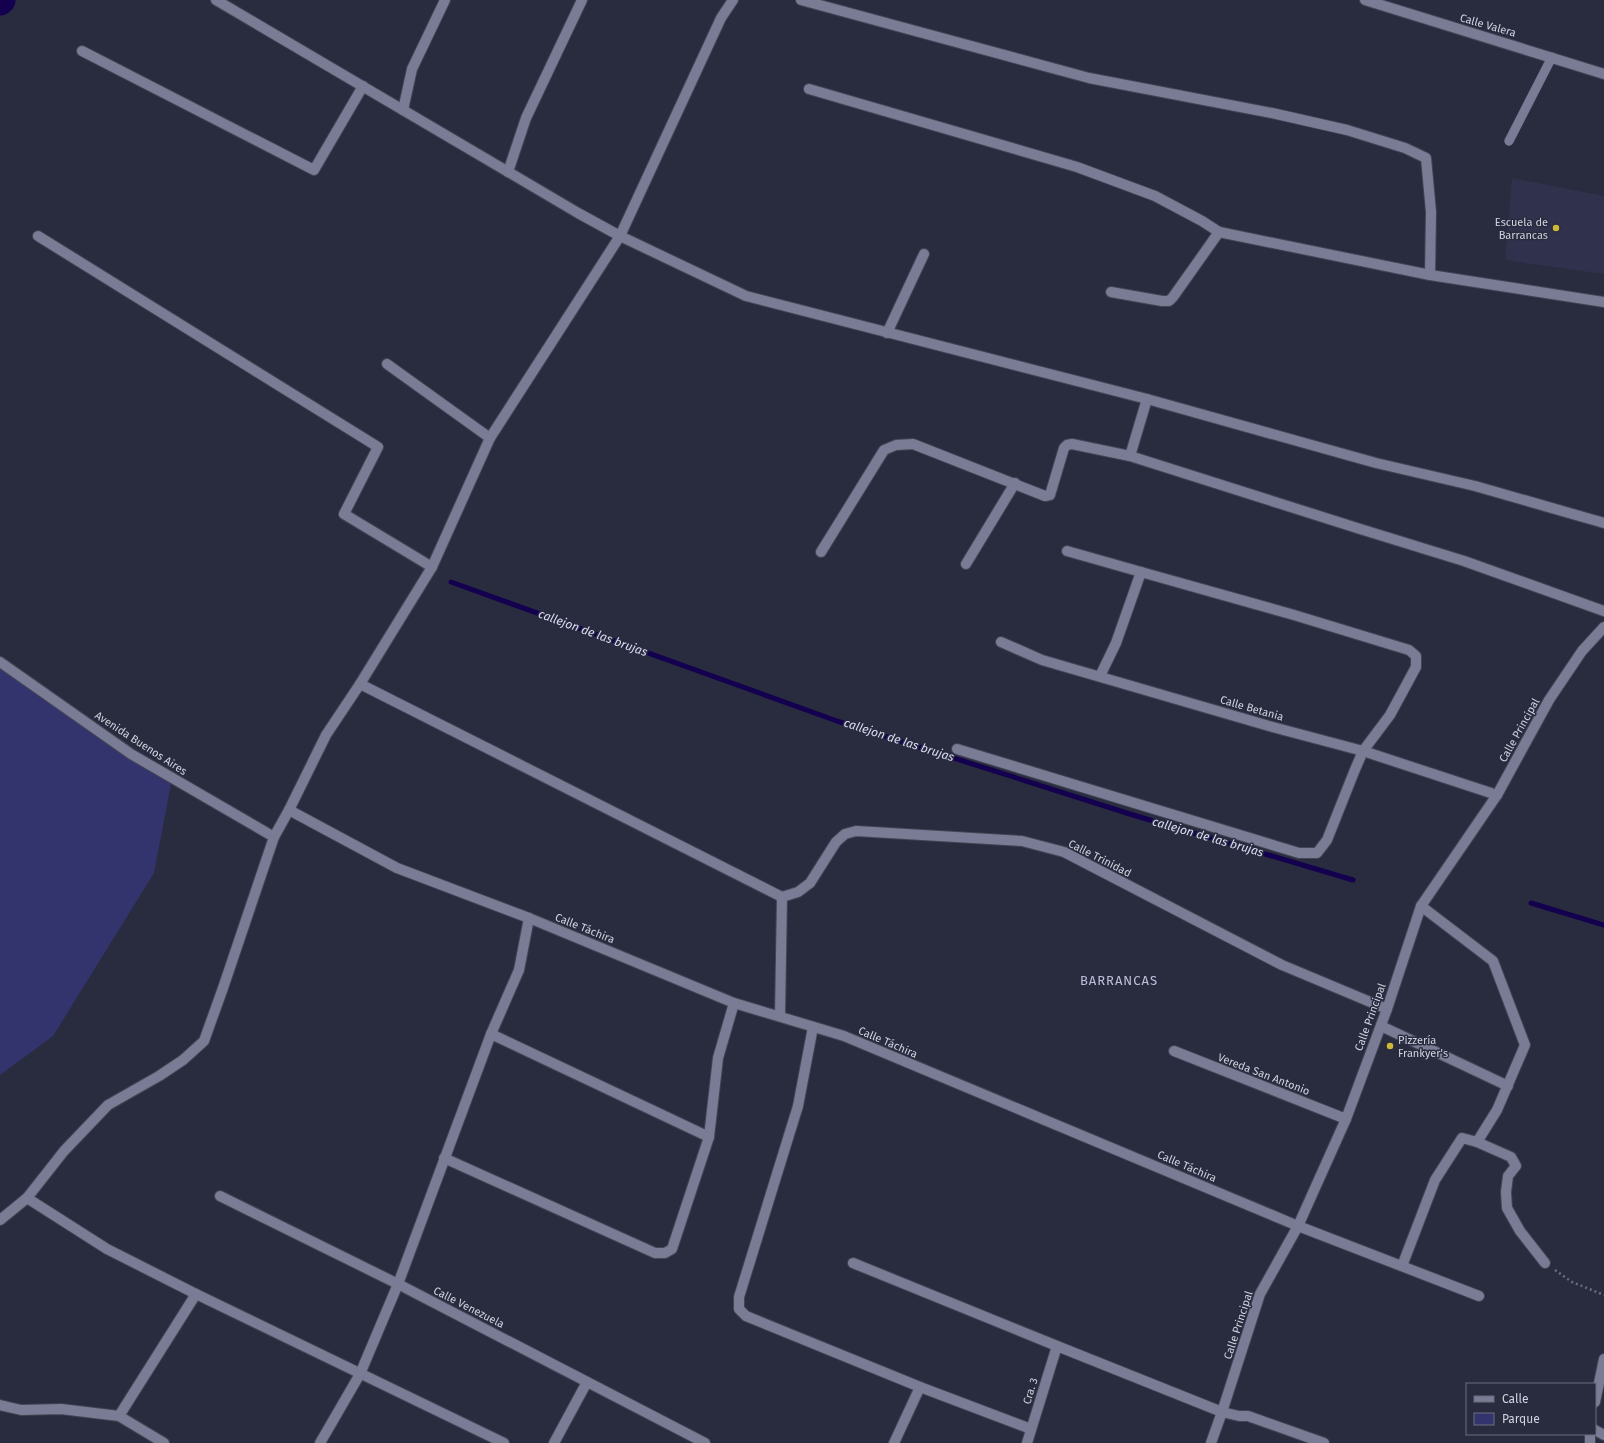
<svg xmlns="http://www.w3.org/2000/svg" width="1604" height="1443" font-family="'Fira Sans',sans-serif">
  <rect width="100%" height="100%" fill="#292b3f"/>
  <polygon fill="#30324d" points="1512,178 1604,196 1604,274 1505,260"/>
  <polygon fill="#33346e" points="0,662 172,779 154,873 53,1036 0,1075"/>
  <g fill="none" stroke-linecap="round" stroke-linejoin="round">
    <g stroke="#13004f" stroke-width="5">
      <polyline points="451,582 837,721 1133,815 1353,880"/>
      <polyline points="1531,903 1604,925"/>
    </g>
    <polyline stroke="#13004f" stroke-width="29" points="0,1 1,0"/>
    <g stroke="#434555" stroke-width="10">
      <polyline id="lane" points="1509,141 1552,57"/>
    </g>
    <g stroke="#434555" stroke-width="12">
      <g id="street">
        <polyline points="216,0 578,213 620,236 746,296 1147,399 1376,463 1475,486 1604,523"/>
        <polyline points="801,0 1089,78 1272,113 1347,130 1405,148 1426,158 1431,212 1430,275"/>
        <polyline points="1365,0 1604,74"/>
        <polyline points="82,51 314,170 363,86"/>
        <polyline points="809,89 1077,167 1155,196 1202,221 1219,232"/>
        <polyline points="403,110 412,69 445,0"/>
        <polyline points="508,172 526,118 582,0"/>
        <polyline points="38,236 378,447 344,514 432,567"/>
        <polyline points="1111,292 1162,301 1169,301 1173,297 1219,232 1430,275 1604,302"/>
        <polyline points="887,333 924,254"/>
        <polyline points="387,364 490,438"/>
        <polyline points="1130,456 1147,399"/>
        <polyline points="1067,551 1141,572"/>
        <polyline points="821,552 884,450 896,445 913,444 1045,496 1050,495 1064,448 1067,445 1072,444 1130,456 1357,528 1464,561 1604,611"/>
        <polyline points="966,564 1015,483"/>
        <polyline points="1001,642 1042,660 1269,726 1363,751 1497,795"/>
        <polyline points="0,662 131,754 274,837"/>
        <polyline points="360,684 782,897 780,1016"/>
        <polyline points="957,749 1299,853 1317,853 1327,840 1354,772 1363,751 1390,715 1416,667 1416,656 1409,650 1294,615 1141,572 1116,643 1100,676"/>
        <polyline points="289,810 397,868 529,918 734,1003 844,1036 1298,1226 1479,1296"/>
        <polyline points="782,897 798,892 810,883 836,842 845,834 856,831 1022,841 1064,852 1282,965 1387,1009"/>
        <polyline points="1421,906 1493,961 1525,1045 1497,1110 1477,1142"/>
        <polyline points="1381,1026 1508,1086"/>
        <polyline points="813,1027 798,1106 739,1297 739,1309 746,1316 920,1387 1031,1429"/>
        <polyline points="491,1034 709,1137"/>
        <polyline points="1174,1051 1346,1119"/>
        <polyline points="444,1158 655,1253 665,1253 672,1249 709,1137 718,1058 734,1003"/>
        <polyline points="220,1196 398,1284 705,1443"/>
        <polyline points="27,1198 107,1249 196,1294 504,1443"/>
        <polyline points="0,1220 27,1198 64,1151 108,1105 159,1076 183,1060 204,1041 223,988 274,837 289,810 326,735 360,684 432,567 490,438 620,236 721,18 733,0"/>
        <polyline points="853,1263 1057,1346 1222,1412 1239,1416 1248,1416 1324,1443"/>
        <polyline points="1402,1266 1435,1180 1462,1138 1477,1142 1511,1157 1516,1166 1508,1176 1506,1192 1507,1208 1520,1231 1545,1263"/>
        <polyline points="1595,1402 1604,1359"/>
        <polyline points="0,1405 21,1410 61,1409 119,1416 164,1443"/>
        <polyline points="119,1416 196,1294"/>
        <polyline points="1595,1430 1604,1435"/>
        <polyline points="1590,1434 1590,1443"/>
        <polyline points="320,1443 360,1374 398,1284 491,1034 519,970 529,918"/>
        <polyline points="554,1443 587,1382"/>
        <polyline points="894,1443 920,1387"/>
        <polyline points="1027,1443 1057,1346"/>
      </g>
    </g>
    <g stroke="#434555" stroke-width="12">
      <polyline id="secondary" points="1211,1443 1222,1412 1260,1294 1298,1226 1346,1119 1387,1009 1421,906 1497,795 1549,700 1582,651 1604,627"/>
    </g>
    <polyline stroke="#6b6d7e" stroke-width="2.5" stroke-dasharray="2 3" stroke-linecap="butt" points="1555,1270 1572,1282 1604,1295"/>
    <use href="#lane" stroke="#797c94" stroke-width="9"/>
    <use href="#street" stroke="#797c94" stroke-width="10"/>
    <use href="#secondary" stroke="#797c94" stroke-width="10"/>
  </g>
  <g fill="#ceb837" stroke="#292b3f" stroke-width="1.5">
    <circle cx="1556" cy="228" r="4"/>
    <circle cx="1390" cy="1046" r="4"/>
  </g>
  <g text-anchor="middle" stroke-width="3" stroke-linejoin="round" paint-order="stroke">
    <g font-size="11" fill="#d0d2df" stroke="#292b3f">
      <text transform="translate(1488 25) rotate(16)" y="4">Calle Valera</text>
      <text transform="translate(1252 708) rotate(16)" y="4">Calle Betania</text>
      <text transform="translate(1519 730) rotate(-61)" y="4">Calle Principal</text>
      <text transform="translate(141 743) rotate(33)" y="4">Avenida Buenos Aires</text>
      <text transform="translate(1100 858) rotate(27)" y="4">Calle Trinidad</text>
      <text transform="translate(585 928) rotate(22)" y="4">Calle Táchira</text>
      <text transform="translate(1370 1017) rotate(-70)" y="4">Calle Principal</text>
      <text transform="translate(888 1042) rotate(23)" y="4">Calle Táchira</text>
      <text transform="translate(1264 1074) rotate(21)" y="4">Vereda San Antonio</text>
      <text transform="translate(1187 1166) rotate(23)" y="4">Calle Táchira</text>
      <text transform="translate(469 1307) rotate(27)" y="4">Calle Venezuela</text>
      <text transform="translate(1238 1325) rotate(-72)" y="4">Calle Principal</text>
      <text transform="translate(1030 1391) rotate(-73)" y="4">Cra. 3</text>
    </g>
    <g font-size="11" fill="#d0d2df" stroke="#292b3f" text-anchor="end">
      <text x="1548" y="226">Escuela de<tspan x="1548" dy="13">Barrancas</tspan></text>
      <text x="1398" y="1044" text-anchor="start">Pizzería<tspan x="1398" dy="13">Frankyer's</tspan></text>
    </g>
    <g font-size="12" font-style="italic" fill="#d8dbf2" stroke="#292b3f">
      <text transform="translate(593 633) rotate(20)" y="4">callejon de las brujas</text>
      <text transform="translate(899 740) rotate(18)" y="4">callejon de las brujas</text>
      <text transform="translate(1208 837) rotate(16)" y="4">callejon de las brujas</text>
    </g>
    <g font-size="13" letter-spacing="1" fill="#bcc0da" stroke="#292b3f">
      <text x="1119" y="985">BARRANCAS</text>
    </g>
  </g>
  <rect x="1466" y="1383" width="130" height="52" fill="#292b3f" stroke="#6c6e7f"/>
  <rect x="1474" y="1396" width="20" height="6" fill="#797c94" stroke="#6c6e7f"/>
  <text x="1502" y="1403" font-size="12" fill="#d0d2df">Calle</text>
  <rect x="1474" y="1413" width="20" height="12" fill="#33346e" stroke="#6c6e7f"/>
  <text x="1502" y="1423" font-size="12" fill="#d0d2df">Parque</text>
</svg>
